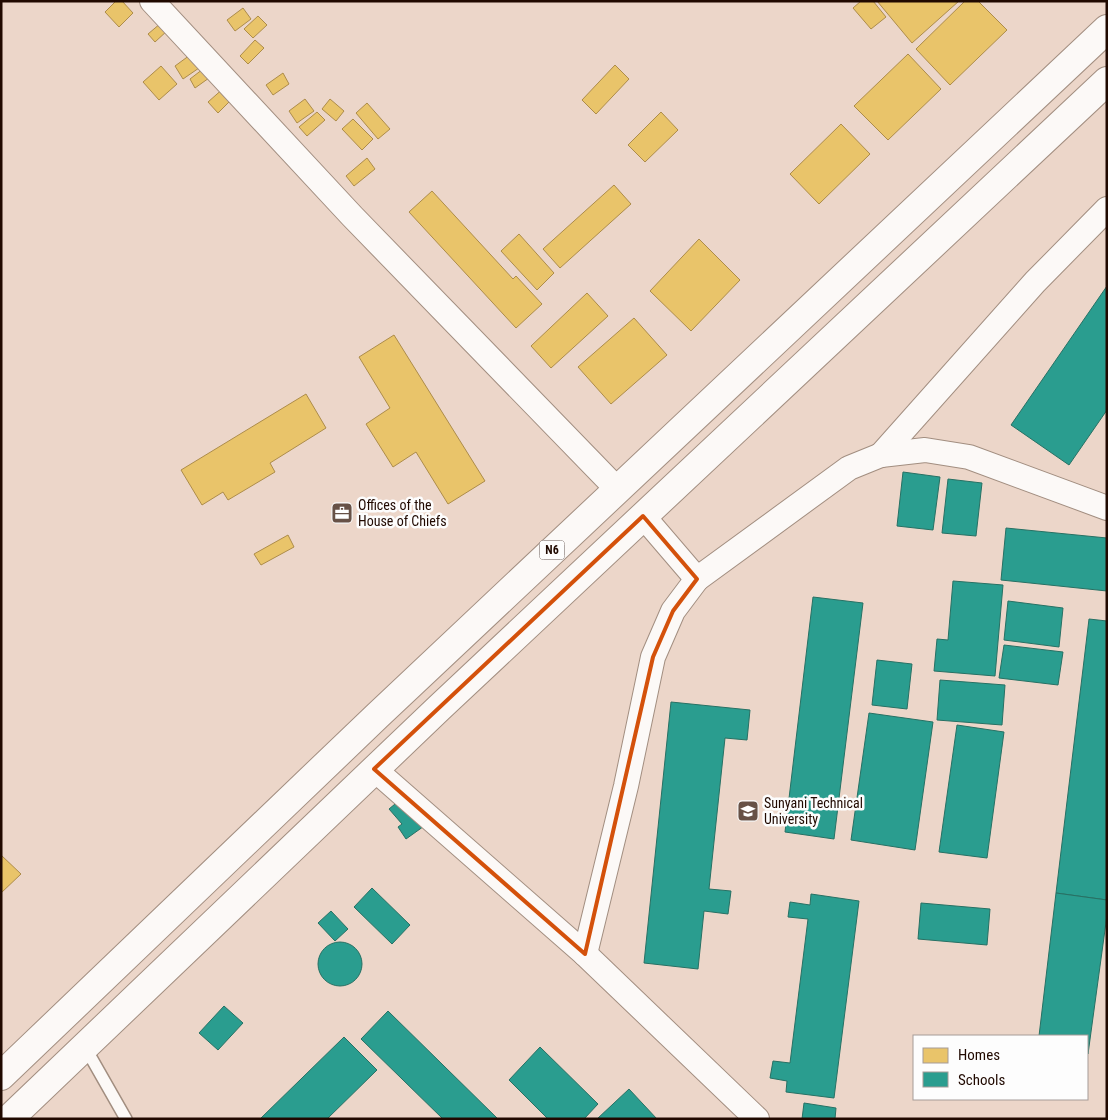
<svg xmlns="http://www.w3.org/2000/svg" width="1108" height="1120" font-family="'Roboto Condensed',sans-serif">
  <rect width="100%" height="100%" fill="#ecd6c9"/>
  <g fill="#e9c46a" stroke="#ad8c4a">
    <polygon points="116,1 122,1 133,13 119,27 105,12"/>
    <polygon points="861,1 873,1 886,17 871,29 853,8"/>
    <polygon points="877,1 959,1 912,43"/>
    <polygon points="965,1 978,1 1007,30 950,85 916,49"/>
    <polygon points="243,8 251,19 235,31 227,20"/>
    <polygon points="258,16 267,25 253,38 244,29"/>
    <polygon points="161,23 168,30 155,42 148,34"/>
    <polygon points="255,40 264,48 248,64 240,56"/>
    <polygon points="908,54 941,89 888,140 854,106"/>
    <polygon points="190,55 199,68 183,79 175,66"/>
    <polygon points="615,65 629,79 596,114 582,100"/>
    <polygon points="161,66 177,84 159,100 143,82"/>
    <polygon points="203,69 209,78 195,88 190,79"/>
    <polygon points="283,73 289,84 273,95 266,85"/>
    <polygon points="225,87 234,97 218,113 208,102"/>
    <polygon points="305,99 314,111 297,123 289,111"/>
    <polygon points="330,99 344,111 336,121 322,109"/>
    <polygon points="367,103 390,129 378,139 356,113"/>
    <polygon points="317,112 325,120 307,136 299,127"/>
    <polygon points="661,112 678,130 645,162 628,145"/>
    <polygon points="353,119 373,139 362,150 342,129"/>
    <polygon points="841,124 870,154 819,204 790,174"/>
    <polygon points="367,158 375,169 354,186 346,176"/>
    <polygon points="614,185 631,204 560,268 543,249"/>
    <polygon points="432,191 513,279 516,276 542,304 516,328 409,212"/>
    <polygon points="519,234 554,273 537,290 501,251"/>
    <polygon points="699,239 740,280 691,331 650,291"/>
    <polygon points="587,293 608,316 551,368 531,346"/>
    <polygon points="634,318 667,355 611,404 578,367"/>
    <polygon points="394,335 485,481 448,504 416,452 393,467 366,424 390,408 359,357"/>
    <polygon points="306,394 326,428 270,463 275,472 228,500 223,492 202,505 181,470"/>
    <polygon points="288,535 294,547 261,565 254,554"/>
    <polygon points="1,855 21,874 1,893"/>
  </g>
  <g fill="#2a9d8f" stroke="#277164">
    <polygon points="1107,286 1107,410 1069,465 1011,425"/>
    <polygon points="903,472 940,477 933,530 897,526"/>
    <polygon points="948,479 982,483 976,536 942,533"/>
    <polygon points="1006,528 1107,538 1107,591 1001,580"/>
    <polygon points="953,581 1003,585 995,676 934,671 937,639 948,640"/>
    <polygon points="813,597 863,603 834,839 785,832"/>
    <polygon points="1008,601 1063,608 1059,647 1004,640"/>
    <polygon points="1089,619 1107,621 1107,900 1056,893"/>
    <polygon points="1004,645 1063,652 1058,685 999,678"/>
    <polygon points="877,660 912,664 907,709 872,705"/>
    <polygon points="940,680 1005,685 1002,725 937,720"/>
    <polygon points="671,702 750,710 747,740 725,738 709,889 731,891 728,914 704,911 698,969 644,963"/>
    <polygon points="869,713 933,722 915,850 851,840"/>
    <polygon points="957,725 1004,732 987,858 939,852"/>
    <polygon points="401,799 427,824 406,839 398,827 402,824 389,809"/>
    <polygon points="372,888 410,925 392,944 354,907"/>
    <polygon points="1056,893 1107,900 1107,915 1088,1054 1087,1036 1039,1036"/>
    <polygon points="811,894 859,901 834,1098 786,1092 787,1081 770,1078 773,1061 790,1063 808,919 788,917 790,902 810,905"/>
    <polygon points="921,903 990,909 987,945 918,939"/>
    <polygon points="331,911 348,929 335,941 318,923"/>
    <circle cx="340" cy="964" r="22"/>
    <polygon points="224,1006 243,1023 218,1050 199,1033"/>
    <polygon points="388,1011 498,1119 443,1119 361,1039"/>
    <polygon points="344,1037 377,1070 327,1119 260,1119"/>
    <polygon points="540,1047 598,1104 584,1119 548,1119 509,1080"/>
    <polygon points="629,1089 657,1119 597,1119"/>
    <polygon points="804,1103 836,1108 835,1119 802,1119"/>
  </g>
  <g fill="none" stroke-linecap="round" stroke-linejoin="round">
    <g stroke="#a28e80" stroke-width="14">
      <polyline id="service" points="85,1047 126,1119"/>
    </g>
    <g stroke="#a28e80" stroke-width="26">
      <g id="minor">
        <polyline points="152,1 352,216 617,489"/>
        <polyline points="881,455 1035,282 1107,209"/>
        <polyline points="643,516 697,579 849,468 881,455 925,450 969,457 1107,508"/>
        <polyline points="374,769 585,954 757,1119"/>
        <polyline points="585,954 626,786 653,657 673,611 697,579"/>
      </g>
    </g>
    <g stroke="#a28e80" stroke-width="30">
      <g id="primary">
        <polyline points="1,1076 377,716 1107,29"/>
        <polyline points="9,1119 439,708 1107,81"/>
      </g>
    </g>
    <use href="#service" stroke="#fcf9f7" stroke-width="11"/>
    <use href="#minor" stroke="#fcf9f7" stroke-width="24"/>
    <use href="#primary" stroke="#fcf9f7" stroke-width="28"/>
  </g>
  <path fill="none" stroke="#d4510b" stroke-width="4" stroke-linejoin="round" d="M643,516L697,579L673,611L653,657L585,954L374,769Z"/>
  <defs>
    <g id="office-square" transform="scale(1.125)"><rect x="-9" y="-9" width="18" height="18" rx="4" fill="#675146" stroke="#fdfdfd"/><path d="M-6-3h4V-5.5h4V-3h4V5H-6ZM-1-4.5V-3h2v-1.5ZM-6 0V1H6V0Z" fill="#fff"/></g>
    <g id="university-square" transform="scale(1.125)"><rect x="-9" y="-9" width="18" height="18" rx="4" fill="#675146" stroke="#fdfdfd"/><path d="M0-5L7-2L0 1L-7-2ZM-4 1L0 2.5L4 1V4Q0 6-4 4Z" fill="#fff"/></g>
  </defs>
  <g fill-rule="evenodd">
    <use href="#office-square" x="342" y="513"/>
    <use href="#university-square" x="748" y="811"/>
  </g>
  <g text-anchor="middle" stroke-width="5" stroke-linejoin="round" paint-order="stroke">
    <rect fill="#fdfdfd" stroke="#62524c" stroke-width="1" x="539.5" y="540.5" width="25" height="19" rx="4"/>
    <g font-size="12" font-weight="bold" fill="#200900">
      <text x="552" y="554">N6</text>
    </g>
    <g font-size="14" fill="#200900" stroke="#fdfdfd" text-anchor="start">
      <text x="358" y="510">Offices of the<tspan x="358" dy="16">House of Chiefs</tspan></text>
      <text x="764" y="808">Sunyani Technical<tspan x="764" dy="16">University</tspan></text>
    </g>
  </g>
  <rect width="1108" height="1120" fill="none" stroke="#200900" stroke-width="5"/>
  <rect x="913" y="1035" width="175" height="65" fill="#fdfdfd" stroke="#a59b98"/>
  <rect x="923" y="1048" width="25" height="15" fill="#e9c46a" stroke="#a59b98"/>
  <text x="958" y="1060" font-size="15" fill="#200900">Homes</text>
  <rect x="923" y="1072" width="25" height="15" fill="#2a9d8f" stroke="#a59b98"/>
  <text x="958" y="1085" font-size="15" fill="#200900">Schools</text>
</svg>
